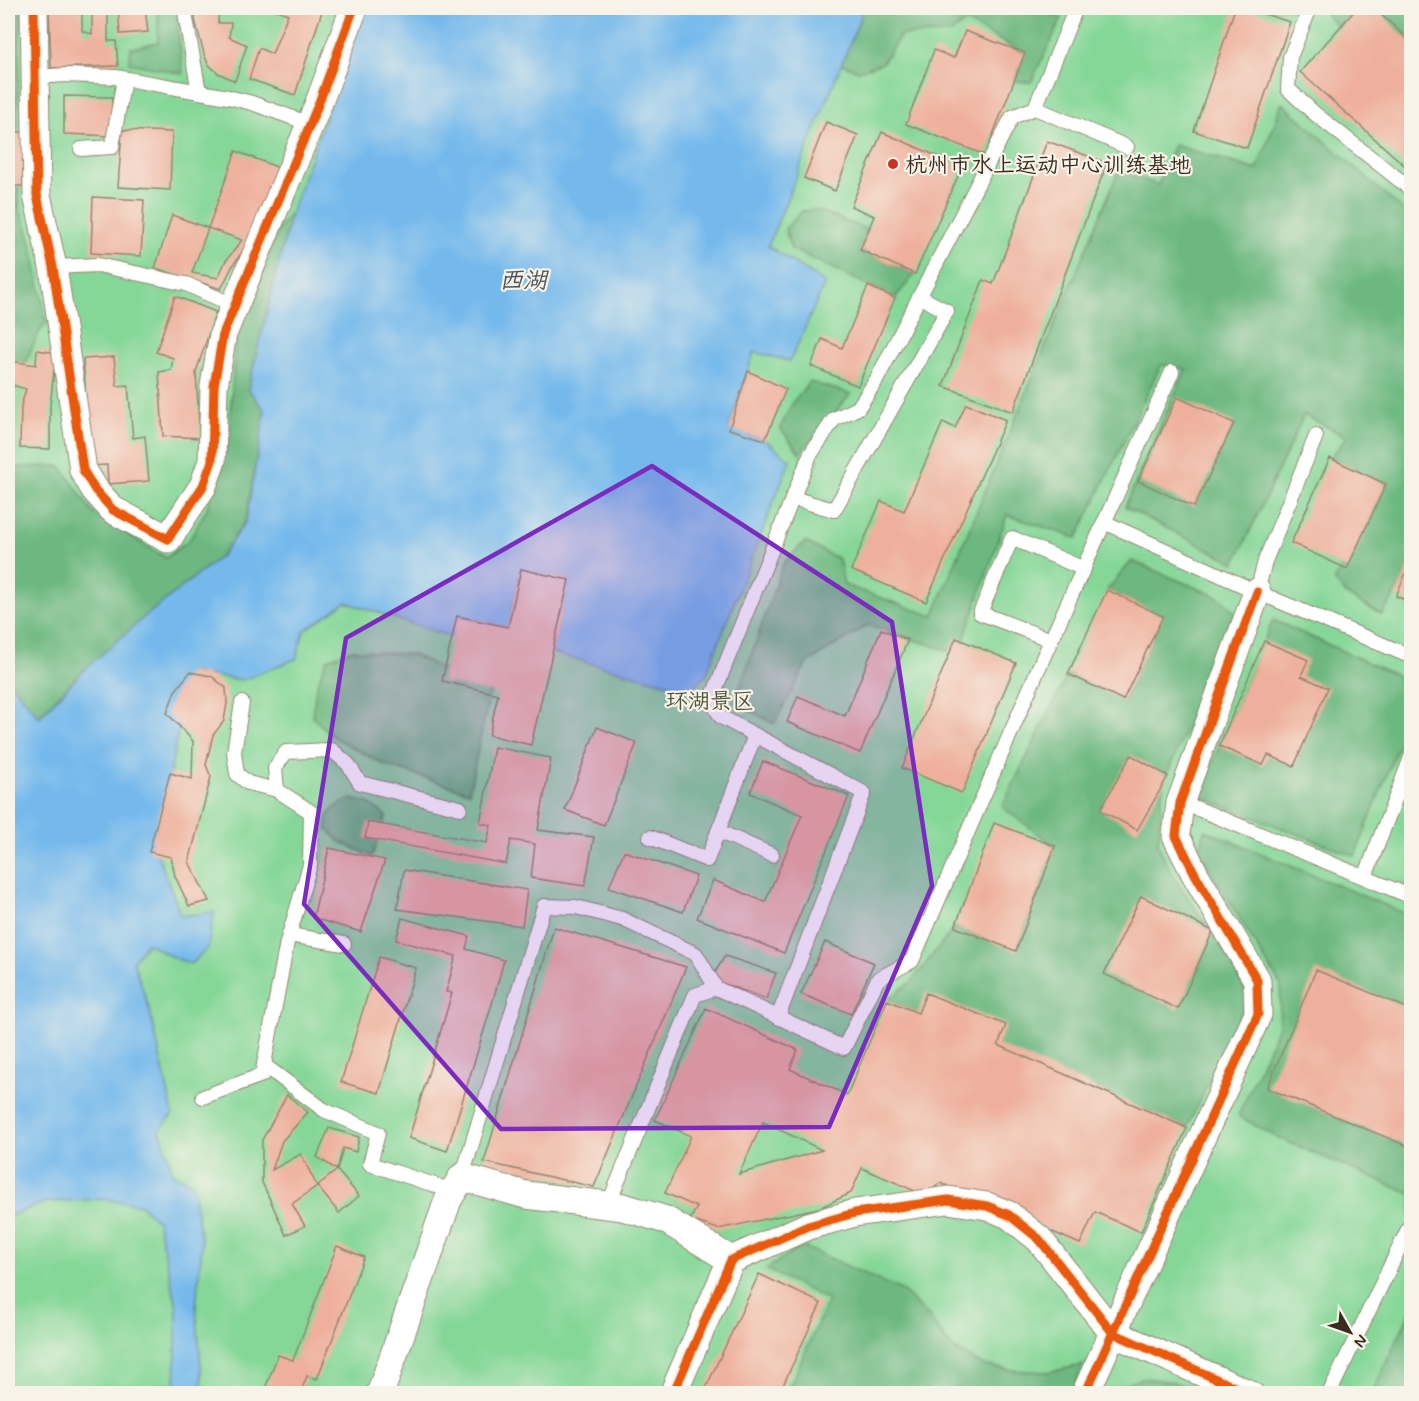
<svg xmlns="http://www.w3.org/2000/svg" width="1419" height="1401" font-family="Mynerve,'LXGW WenKai TC',sans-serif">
  <rect width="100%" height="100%" fill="#f7f3e8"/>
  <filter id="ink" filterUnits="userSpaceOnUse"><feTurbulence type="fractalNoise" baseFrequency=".0167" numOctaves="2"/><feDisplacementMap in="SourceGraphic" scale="12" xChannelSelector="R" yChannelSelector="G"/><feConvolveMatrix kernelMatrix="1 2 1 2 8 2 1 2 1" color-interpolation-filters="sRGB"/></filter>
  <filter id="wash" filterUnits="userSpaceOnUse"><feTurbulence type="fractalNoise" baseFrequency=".008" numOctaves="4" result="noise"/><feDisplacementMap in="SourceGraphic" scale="24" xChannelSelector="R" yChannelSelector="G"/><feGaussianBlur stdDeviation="1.35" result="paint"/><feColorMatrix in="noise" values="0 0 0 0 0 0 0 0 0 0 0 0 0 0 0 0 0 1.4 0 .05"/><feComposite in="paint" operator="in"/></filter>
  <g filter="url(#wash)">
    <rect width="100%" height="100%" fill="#ece3c4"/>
    <rect fill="#85d798" stroke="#60805b" stroke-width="1.5" x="8" y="8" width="1403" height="1385"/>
    <g fill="#6cb880" stroke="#54714f" stroke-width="1.5">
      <path d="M8,8H21L17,119L19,207C34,243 39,284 46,322L36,338L9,403L8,400Z"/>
      <polygon points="158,8 176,8 183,74 129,63 131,48 158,42"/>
      <polygon points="864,8 1034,8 1062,18 1031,82 1014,81 1024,53 966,22 949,34 901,35 882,63 859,71 842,64"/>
      <polygon points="1329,8 1411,8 1411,79 1357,46 1325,14"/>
      <polygon points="1282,103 1411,217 1411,561 1401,586 1382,615 1348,596 1334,581 1386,484 1330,458 1347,437 1304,415 1235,563 1125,507 1186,369 1161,365 1077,538 1007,515 959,654 868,625 807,663 774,724 735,702 783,564 805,542 839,559 844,585 933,616 1119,170 1158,185 1174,145 1257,170"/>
      <polygon points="817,210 868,230 860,250 915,274 895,298 791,249 785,229 802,211"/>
      <polygon points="291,213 248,389 265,410 246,520 221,556 143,618 85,669 38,717 8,679 8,467 61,466 93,513 166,558 190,539 207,508 229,434 235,342 279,228"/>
      <polygon points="810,382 851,394 800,453 780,428 793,402"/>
      <polygon points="1132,561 1218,597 1235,612 1163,784 1158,844 1170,871 1231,961 1248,998 1187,1128 887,1000 911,982 955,927 1016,950 1055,846 1002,807 1068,674 1124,699 1162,616 1107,590"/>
      <polygon points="1273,620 1411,682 1411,713 1355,856 1198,796"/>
      <polygon points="352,650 414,655 490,692 469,792 385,765 335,738 312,717 316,688 327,659"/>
      <path d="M351,799L369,803L386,816L372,857L341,842L327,829C326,810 336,806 351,799Z"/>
      <polygon points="1205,830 1411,916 1411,1194 1276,1137 1238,1116 1279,1025 1281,986 1199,852"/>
      <polygon points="802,1246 901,1290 929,1317 952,1348 983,1365 1010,1370 1048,1372 1083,1365 1071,1393 787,1393 828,1300 766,1269"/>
      <polygon points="1411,1310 1411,1393 1372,1393"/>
      <polygon points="1142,1378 1173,1382 1203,1393 1109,1393 1110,1391"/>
    </g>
    <polygon fill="#75b9ec" stroke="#587285" stroke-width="1.5" points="364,8 864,8 768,246 825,283 790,361 754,352 729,428 765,440 790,460 706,675 691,690 552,653 569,579 521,569 508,627 457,616 452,637 346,602 304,631 296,659 242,680 190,672 155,848 181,916 214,912 208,948 191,964 172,957 147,943 133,961 150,1011 173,1114 160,1130 173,1174 192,1183 202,1245 196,1305 203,1393 175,1393 177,1306 157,1221 141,1205 104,1199 46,1202 8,1217 8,679 39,717 85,669 143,618 221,556 246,521 265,411 248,389 291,213"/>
    <g id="blocks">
      <g fill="#eeb09c" fill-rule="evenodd">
        <polygon points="49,8 82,8 82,31 92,34 92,8 108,8 108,41 116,41 118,66 51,68"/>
        <polygon points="118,8 145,8 148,32 120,34"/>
        <polygon points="196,8 219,8 218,23 231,23 229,37 247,45 235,81 218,73 208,64 204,54 195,20"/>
        <polygon points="271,8 323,8 295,95 249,79 259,48 272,54 288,14"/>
        <polygon points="1235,8 1245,8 1290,22 1247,148 1194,131"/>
        <polygon points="1357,8 1374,8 1412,43 1412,172 1300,72"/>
        <polygon points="965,31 1025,53 985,155 906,124 934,50 954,58"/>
        <polygon points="64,96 112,97 112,136 64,134"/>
        <polygon points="826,122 858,135 835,191 804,178"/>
        <polygon points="122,130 172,132 170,190 118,187"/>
        <rect x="8" y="132" width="15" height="54"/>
        <polygon points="882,132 962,167 915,274 860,250 874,216 851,206"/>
        <polygon points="1047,141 1107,163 1013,412 943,386 983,280 993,284"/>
        <path d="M236,151L279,168L249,242L232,267L221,289L155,268L172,215L208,228ZM208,228L242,240L225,262L218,278L192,273Z"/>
        <polygon points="93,197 144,200 141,256 91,253"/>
        <polygon points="868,286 895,298 858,386 811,366 822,339 842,348"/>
        <polygon points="175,296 216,312 196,372 200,438 163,436 159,372 171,370 173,358 156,352"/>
        <polygon points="37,350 56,353 50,406 50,449 20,448 21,406 26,389 8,384 8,369 10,361 36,365"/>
        <polygon points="114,357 117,386 128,385 133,438 145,436 149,481 108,484 107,465 91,466 83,359"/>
        <polygon points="748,371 786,389 765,440 729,429"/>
        <polygon points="1177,397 1234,423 1194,507 1138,481"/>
        <polygon points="966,404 1006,420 926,602 851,570 881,501 904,511 943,422 955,428"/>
        <polygon points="1330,458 1386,484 1347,569 1291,543"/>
        <polygon points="1411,561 1412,561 1412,603 1396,596"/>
        <polygon points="521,569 569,580 531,745 489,735 498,694 442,681 457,616 508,627"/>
        <polygon points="1107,590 1163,616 1123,700 1068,674"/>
        <polygon points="881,629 908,640 860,753 787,722 798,696 845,716"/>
        <polygon points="956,638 1016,663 962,793 902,768"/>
        <polygon points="1264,641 1308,660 1301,676 1328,688 1294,766 1268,755 1263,765 1219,746"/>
        <polygon points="190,672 211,676 226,688 227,703 224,721 213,735 206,765 211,777 189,862 209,901 189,906 175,876 171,857 149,852 170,773 192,779 193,741 167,713 175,691"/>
        <polygon points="597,727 637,743 604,825 565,810"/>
        <polygon points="494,747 551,758 538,830 594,837 585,886 531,878 535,844 511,840 506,864 365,838 368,822 487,843 491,825 480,823"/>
        <polygon points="1131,755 1168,776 1137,830 1100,810"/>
        <polygon points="763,761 849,796 784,953 697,918 713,880 765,902 802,815 750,793"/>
        <polygon points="994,823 1055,846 1016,951 955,927"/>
        <polygon points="329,848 385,860 361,932 313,918"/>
        <polygon points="624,851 696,876 683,912 609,887"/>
        <polygon points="404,870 527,890 522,926 397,909"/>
        <polygon points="1141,896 1213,931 1178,1009 1104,974"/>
        <polygon points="402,918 469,936 466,949 504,960 492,1004 447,1151 409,1138 452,993 446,992 456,956 396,940"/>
        <polygon points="554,927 686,967 594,1187 484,1162"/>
        <polygon points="825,942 874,963 851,1014 801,994"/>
        <polygon points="725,956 776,973 766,999 711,979"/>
        <polygon points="379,957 416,968 379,1093 341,1082"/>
        <polygon points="1316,970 1412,1010 1412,1148 1267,1088"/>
        <path d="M926,993L1006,1025L998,1045L1187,1128L1141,1232L1095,1212L1080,1244L941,1183L924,1195L862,1168L851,1193L819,1208L718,1229L690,1220L697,1207L665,1193L691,1136L655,1120L706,1008L798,1050L790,1069L847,1095L887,1000L918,1013ZM763,1122L822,1150L739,1174Z"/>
        <polygon points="287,1095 308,1112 282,1141 272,1170 301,1154 317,1186 337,1170 359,1196 339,1213 317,1186 292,1204 305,1226 286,1235 262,1182 262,1140"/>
        <polygon points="329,1128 359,1137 356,1152 343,1148 337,1170 317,1157"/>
        <polygon points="337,1246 364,1257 317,1379 307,1376 300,1394 263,1394 278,1355 293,1360"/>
        <polygon points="759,1274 821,1303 779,1394 703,1394"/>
      </g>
    </g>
  </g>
  <g filter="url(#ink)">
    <use href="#blocks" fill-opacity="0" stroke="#948671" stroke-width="1.5"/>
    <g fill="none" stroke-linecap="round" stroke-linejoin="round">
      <g stroke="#948671" stroke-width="16">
        <g id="lane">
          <polyline points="185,8 186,19 199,92"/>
          <polyline points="1076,8 1035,108 1127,147"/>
          <polyline points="1310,8 1290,57 1288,89 1314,113 1412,190"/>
          <polyline points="35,77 66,75 116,77 228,97 252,103 310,124"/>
          <polyline points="81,149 112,147 124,79"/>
          <polyline points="53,267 98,265 186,284 235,306"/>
          <polyline points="792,498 834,510 947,311 920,297"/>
          <polyline points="1104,522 1257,592 1412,657"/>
          <polyline points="1257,592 1265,561 1316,436"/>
          <polyline points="1051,640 980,613 1012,538 1084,569"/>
          <polyline points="242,703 234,752 237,774 248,783 277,790"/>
          <polyline points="1180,803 1201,810 1412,897"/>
          <polyline points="718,831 772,855"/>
          <polyline points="650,837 707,860 755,735"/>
          <polyline points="1365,877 1412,755"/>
          <polyline points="289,935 344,944"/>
          <polyline points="778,1017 864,793 721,717 711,700 810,455 834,419 858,408 877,379 1012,117 1035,108"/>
          <polyline points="264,1065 324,1110 378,1133 370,1164 453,1191"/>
          <polyline points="203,1097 262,1075 287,942 310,865 311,812 277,790 275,768 286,752 332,750 348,764 360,783 460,808"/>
          <polyline points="462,1177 544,906 576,907 622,919 696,954 716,988 844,1048 878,979 912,961 1043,658 1172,372"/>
          <polyline points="608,1205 695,995 716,988"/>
          <polyline points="1329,1394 1412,1221"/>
        </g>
      </g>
      <g stroke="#948671" stroke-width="29">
        <g id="street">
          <polyline points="34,8 37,195 53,267 83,470 95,490 113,510 168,539 203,486 212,461 214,386 223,334 318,105 354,8"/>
          <polyline points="380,1394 448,1200 462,1177 526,1195 623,1207 666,1220 731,1260"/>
          <polyline points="673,1394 731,1260 808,1226 855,1213 948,1200 987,1206 1009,1215 1039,1239 1113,1333 1250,1394"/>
          <polyline points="1085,1394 1258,1014 1257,980 1195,874 1176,836 1180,803 1257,592"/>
        </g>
      </g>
      <use href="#lane" stroke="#fff" stroke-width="14"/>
      <use href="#street" stroke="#fff" stroke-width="27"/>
      <g stroke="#f7f3e8" stroke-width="13">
        <g id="cycleway">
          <polyline points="34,8 37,195 53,267 83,470 95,490 113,510 168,539 203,486 212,461 214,386 223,334 318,105 354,8"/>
          <polyline points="673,1394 731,1260 808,1226 855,1213 948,1200 987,1206 1009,1215 1039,1239 1113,1333 1250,1394"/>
          <polyline points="1085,1394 1258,1014 1257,980 1195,874 1176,836 1180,803 1257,592"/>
        </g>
      </g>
      <use href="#cycleway" stroke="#e8590c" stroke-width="9"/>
    </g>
  </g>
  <path fill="#7b2cbf" fill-opacity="0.2" stroke="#7b2cbf" stroke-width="4.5" stroke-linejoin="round" d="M652,466L892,622L932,886L829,1127L501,1129L304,904L346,638Z"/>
  <circle fill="#c8321e" stroke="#f7f3e8" stroke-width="2" cx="893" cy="164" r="6"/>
  <g text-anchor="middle" stroke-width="4.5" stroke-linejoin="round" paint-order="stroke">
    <g font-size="22" fill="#3b2a1e" stroke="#f7f3e8" text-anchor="start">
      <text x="905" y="172">杭州市水上运动中心训练基地</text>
    </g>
    <g font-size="22" fill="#4e553c" stroke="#f7f3e8">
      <text x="710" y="708">环湖景区</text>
    </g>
    <g font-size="24" font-style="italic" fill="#4c555c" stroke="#f7f3e8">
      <text x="523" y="288">西湖</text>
    </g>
  </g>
  <rect width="1419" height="1401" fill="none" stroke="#f7f3e8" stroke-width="30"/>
  <g transform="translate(1350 1332) rotate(130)" stroke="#f7f3e8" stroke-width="4.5" paint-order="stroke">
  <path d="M0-4.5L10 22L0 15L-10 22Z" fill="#3b2a1e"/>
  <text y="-9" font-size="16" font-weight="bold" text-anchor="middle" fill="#3b2a1e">N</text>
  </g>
</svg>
